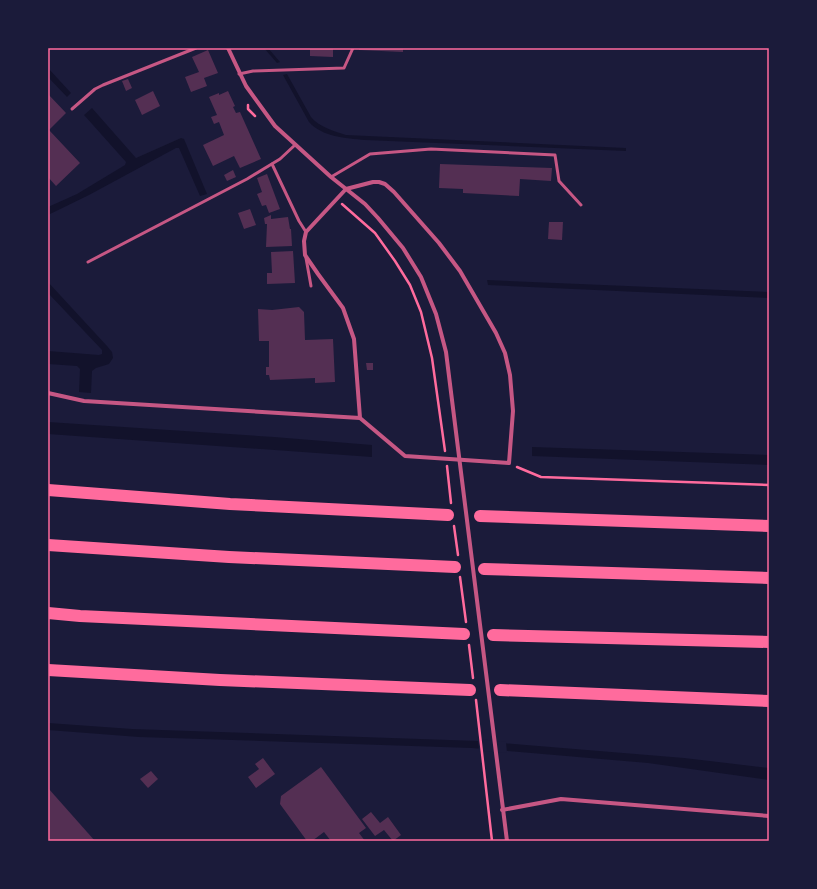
<svg xmlns="http://www.w3.org/2000/svg" width="817" height="889" font-family="Commissioner,sans-serif">
  <rect width="100%" height="100%" fill="#1b1b3a"/>
  <g fill="#12122b">
    <polygon points="264,48 268,48 280,62 277,63"/>
    <polygon points="48,68 71,93 67,97 48,77"/>
    <path d="M287,74L311,117C319,127 334,131 346,135L626,148V151L365,140C346,138 322,137 309,122L283,75Z"/>
    <polygon points="92,108 136,158 181,138 184,139 207,194 200,196 179,148 176,148 89,195 48,215 48,207 77,194 125,165 126,162 84,115"/>
    <polygon points="487,280 769,292 769,298 488,285"/>
    <polygon points="48,282 107,346 112,352 113,358 109,364 96,368 92,371 91,393 79,392 80,369 77,366 48,364 48,351 99,355 102,354 102,350 48,293"/>
    <polygon points="48,422 274,437 372,445 372,457 48,434"/>
    <polygon points="532,447 769,455 769,465 532,456"/>
    <polygon points="48,723 132,729 478,741 684,758 769,768 769,780 648,763 472,748 139,737 48,730"/>
  </g>
  <polygon fill="#1b1b3a" points="478,739 506,742 507,753 479,751"/>
  <g fill="#542f53">
    <polygon points="310,48 333,48 333,57 310,56"/>
    <polygon points="359,48 403,48 403,52 359,50"/>
    <polygon points="208,50 218,73 204,78 207,86 191,92 185,77 199,72 192,57"/>
    <polygon points="128,79 132,88 126,91 122,81"/>
    <polygon points="153,91 160,106 142,115 135,100"/>
    <polygon points="228,91 235,106 233,107 236,113 240,112 261,159 240,168 234,156 213,166 203,145 224,135 219,122 214,124 211,117 217,115 209,97 219,93 219,95"/>
    <polygon points="48,94 66,113 49,130 80,163 56,186 48,177"/>
    <polygon points="440,164 552,168 551,181 520,179 519,196 463,193 463,189 439,188"/>
    <polygon points="233,170 236,177 227,181 224,175"/>
    <polygon points="267,174 280,209 269,213 266,205 262,206 257,194 262,192 257,178"/>
    <polygon points="250,209 256,225 244,229 238,213"/>
    <polygon points="271,215 271,219 288,217 290,229 291,229 292,246 266,247 267,224 265,224 264,218"/>
    <polygon points="549,222 563,222 562,240 548,239"/>
    <polygon points="293,251 295,283 267,284 267,273 272,273 271,252"/>
    <polygon points="299,307 304,312 305,340 333,339 335,382 315,383 315,378 270,380 269,375 266,375 266,367 269,367 269,341 259,341 258,309 272,310"/>
    <polygon points="366,363 373,363 373,370 367,370"/>
    <polygon points="263,758 275,774 256,788 248,777 259,769 255,764"/>
    <polygon points="321,767 366,828 359,833 365,841 331,841 324,832 312,841 307,841 280,804 281,796"/>
    <polygon points="151,771 158,779 148,788 140,779"/>
    <polygon points="48,788 95,841 48,841"/>
    <polygon points="371,812 380,823 388,817 401,835 393,841 384,830 375,836 362,819"/>
  </g>
  <g fill="none" stroke-linecap="round" stroke-linejoin="round">
    <g stroke="#ff6b9d" stroke-width="2.5">
      <polyline points="248,105 248,109 255,116"/>
      <polyline points="342,204 375,233 395,261 410,285 421,312 432,358 445,451"/>
      <polyline points="447,466 451,503"/>
      <polyline points="517,467 541,477 769,485"/>
      <polyline points="454,526 458,555"/>
      <polyline points="460,577 466,622"/>
      <polyline points="469,645 473,678"/>
      <polyline points="476,700 492,841"/>
    </g>
    <g stroke="#c65784" stroke-width="3">
      <polyline points="239,74 253,71 344,68 353,48"/>
      <polyline points="72,109 95,89 103,85 196,48"/>
      <polyline points="272,164 299,221 306,232"/>
      <polyline points="331,177 370,154 431,149 555,155 559,181 581,205"/>
      <polyline points="306,258 311,286"/>
      <polyline points="88,262 247,179 280,159 295,145"/>
    </g>
    <g stroke="#c65784" stroke-width="4">
      <polyline points="228,48 246,86 275,126 331,177 365,204 378,218 403,248 421,277 436,314 446,352 507,841"/>
      <polyline points="48,393 84,401 360,418 405,456 509,463 513,411 510,375 505,353 496,333 460,271 439,243 394,192 385,184 379,182 373,182 346,189 306,232 304,241 305,255 318,274 343,308 354,339 360,418"/>
      <polyline points="502,810 561,799 769,816"/>
    </g>
    <g stroke="#ff6b9d" stroke-width="12">
      <polyline points="48,490 230,504 448,515"/>
      <polyline points="480,516 769,526"/>
      <polyline points="48,545 229,557 455,567"/>
      <polyline points="484,569 769,578"/>
      <polyline points="48,613 80,616 464,634"/>
      <polyline points="493,635 769,642"/>
      <polyline points="48,670 220,680 470,690"/>
      <polyline points="500,690 769,701"/>
    </g>
  </g>
  <rect width="817" height="889" fill="none" stroke="#1b1b3a" stroke-width="98"/>
  <rect x="49" y="49" width="719" height="791" fill="none" stroke="#ff6b9d" stroke-width="1.5"/>
</svg>
